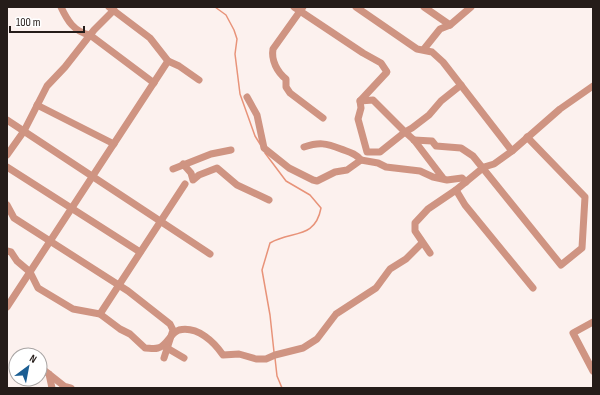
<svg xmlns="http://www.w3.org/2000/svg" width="600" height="395" font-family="'Sofia Sans Condensed',sans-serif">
  <rect width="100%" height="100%" fill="#fcf1ee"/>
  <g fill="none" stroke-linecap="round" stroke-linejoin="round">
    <g stroke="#e89379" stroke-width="1.5">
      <polyline points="215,7 226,15 234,30 237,39 235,54 240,94 255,136 260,144"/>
      <path d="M265,153L286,181L310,195L321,208C315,240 291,230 270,243L262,270L270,315L274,352"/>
      <polyline points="275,358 277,376 282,388"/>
    </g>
    <g stroke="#cf9482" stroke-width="7">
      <path d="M61,7C67,20 74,32 90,35L154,83"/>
      <polyline points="109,7 150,38 168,61 179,66 199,80"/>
      <polyline points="294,7 363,53 381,63 387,72 360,101 361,108 358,119 367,152 380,152 405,132 414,140 443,178"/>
      <path d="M303,7L273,49C271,60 277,72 286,79V87L290,93L323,118"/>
      <polyline points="356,7 417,49 432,52 443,62 512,151"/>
      <polyline points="424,7 450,25"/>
      <polyline points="424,49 440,29 450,25 471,7"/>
      <polyline points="247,97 257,115 264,148 289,168 313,180 317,181 335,172 347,170 361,160 378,163 386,167 420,171 433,177 447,180 462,178 466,182"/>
      <polyline points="360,101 373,100 405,132 412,128 429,115 441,101 461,85"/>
      <polyline points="37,105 114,144"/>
      <polyline points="7,120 210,254"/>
      <polyline points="414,140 432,141 436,146 461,148 473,156 561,265 582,248 585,197 527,137"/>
      <path d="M304,147C319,142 326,143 341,149C349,152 355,153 361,160"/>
      <polyline points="7,155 24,131 47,86 65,67 94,30 114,10"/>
      <polyline points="183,164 191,173 193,180 199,175 217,168 237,185 269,200"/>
      <polyline points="7,167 140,252"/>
      <polyline points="173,169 211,154 231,150"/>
      <polyline points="456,190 465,205 533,288"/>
      <polyline points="7,205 14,218 128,291 170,324 173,330 164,358"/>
      <path d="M7,251L11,252L17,261L30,272L38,288L73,309L100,314L120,329L130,334L145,348C149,348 154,349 158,348C167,346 170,333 179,330C198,326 214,342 223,355L239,354L256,359H266L275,355L303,348L317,339L336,314L376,288L390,269L406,259L422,243"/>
      <polyline points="430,253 415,231 415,223 428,209 456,190 484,167 494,164 512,151 560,109 593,86"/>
      <polyline points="7,307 168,61"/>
      <polyline points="100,314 185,184"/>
      <polyline points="593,322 573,333 593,371"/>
      <polyline points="167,348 184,358"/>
      <polyline points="40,367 64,386 71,388"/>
      <polyline points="49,374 52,388"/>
    </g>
  </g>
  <rect width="600" height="395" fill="none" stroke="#251c19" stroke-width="16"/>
  <g transform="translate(28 367) rotate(32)"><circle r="19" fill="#ffffff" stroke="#a8a4a3"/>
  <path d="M0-3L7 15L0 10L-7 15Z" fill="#1c5e93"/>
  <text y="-6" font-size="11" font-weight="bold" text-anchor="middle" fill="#251c19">N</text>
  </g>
  <path d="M10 26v6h74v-6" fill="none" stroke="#251c19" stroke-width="2"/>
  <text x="16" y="26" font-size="12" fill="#251c19" stroke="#ffffff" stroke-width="3" paint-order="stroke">100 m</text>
</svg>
